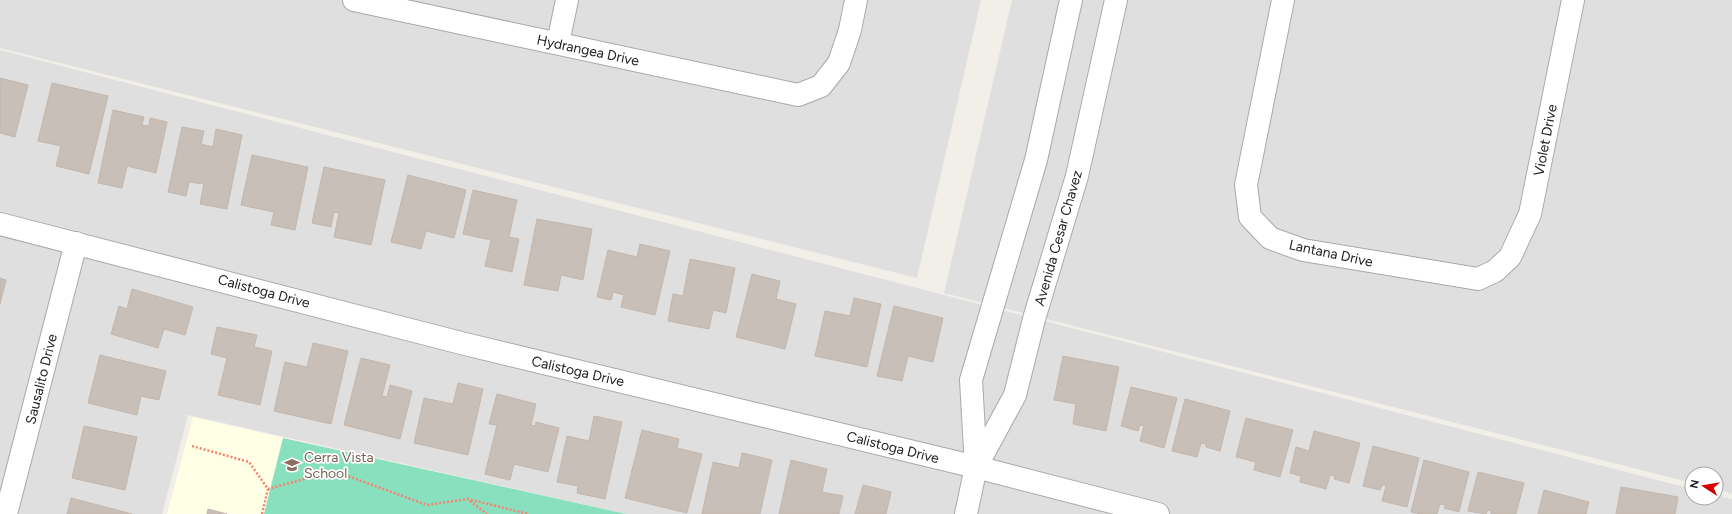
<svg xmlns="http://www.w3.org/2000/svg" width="1732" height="514" font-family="Figtree,sans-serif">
  <rect width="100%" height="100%" fill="#f2efe9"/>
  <g fill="#e0dfdf">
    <polygon points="0,0 981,0 917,278 0,48"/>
    <polygon points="1012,0 1732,0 1732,494 1716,489 1716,474 1692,474 1692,483 944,293"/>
    <polygon points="0,50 1692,489 1692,498 1716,498 1716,495 1732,499 1732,514 626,514 188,415 162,514 0,514"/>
  </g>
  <polygon fill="#ffffe5" points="193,417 614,514 167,514"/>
  <polygon fill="#88e0be" points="283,438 626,514 264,514"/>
  <g fill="#c7bfb8" stroke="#c4b6ab">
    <polygon points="0,78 28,85 15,137 0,133"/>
    <polygon points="52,83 108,96 89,174 56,166 61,146 38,141"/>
    <polygon points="113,110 144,117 142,125 149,126 150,118 167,122 156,173 127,166 122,188 98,183"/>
    <polygon points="182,127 204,131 201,144 213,147 216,129 242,135 227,209 200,204 204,184 189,182 186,196 168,192"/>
    <polygon points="252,155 308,167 295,230 271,225 274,212 241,205"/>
    <polygon points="324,167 385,180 371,245 334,237 339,213 334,212 331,227 312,223"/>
    <polygon points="408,175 466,190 454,238 426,231 421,249 391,242"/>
    <polygon points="473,190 517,200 509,237 519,239 512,272 485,266 491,240 463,234"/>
    <polygon points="537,219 592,229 583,280 561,275 558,291 524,285"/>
    <polygon points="640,244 670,251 655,315 621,307 624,295 613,292 611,300 597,297 608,250 637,257"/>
    <polygon points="690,259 735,268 726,313 713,310 709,329 668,321 673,294 683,296"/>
    <polygon points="752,274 780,281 776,299 796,304 785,349 736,337"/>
    <polygon points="0,278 6,280 0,304"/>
    <polygon points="132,289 193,307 185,335 164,329 158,348 111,334 119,306 127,309"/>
    <polygon points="854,298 881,304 867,367 815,356 825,311 850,316"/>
    <polygon points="894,306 943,318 933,362 908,356 902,381 877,376"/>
    <polygon points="217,327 257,335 254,347 272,351 260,405 218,395 227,358 211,354"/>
    <polygon points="313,343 348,351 331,424 274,411 285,362 307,367"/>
    <polygon points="100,355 166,371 159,400 141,396 137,415 88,403"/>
    <polygon points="1063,356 1119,367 1106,431 1073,424 1076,404 1054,400"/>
    <polygon points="361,358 390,365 382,396 387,397 390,385 412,391 400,439 344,425"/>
    <polygon points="458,383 483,389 468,455 414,443 424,398 453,404"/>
    <polygon points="1131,387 1177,398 1164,448 1140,441 1144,426 1140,425 1138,431 1121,426"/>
    <polygon points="497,394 536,404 531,425 535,426 536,422 559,428 548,472 514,464 510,480 485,474 497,425 489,424"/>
    <polygon points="1185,399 1230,411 1220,451 1206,447 1206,444 1201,443 1197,457 1172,451"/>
    <polygon points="594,416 622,422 605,499 577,493 578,486 557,482 567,436 589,441"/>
    <polygon points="1246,418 1293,430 1280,477 1254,470 1256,462 1236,457"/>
    <polygon points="84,426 137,437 125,490 72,478"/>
    <polygon points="642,430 679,439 677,448 702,454 687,513 625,498"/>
    <polygon points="1314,431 1360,443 1349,483 1334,479 1335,476 1330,475 1326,489 1300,482 1301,476 1290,473 1296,447 1309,451"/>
    <polygon points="1373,446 1419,458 1407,507 1382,501 1386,486 1382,485 1380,490 1363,486"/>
    <polygon points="742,453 772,460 760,514 702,514 713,462 739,468"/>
    <polygon points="791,460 827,469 822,492 843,496 839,514 779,514"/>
    <polygon points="1424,460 1469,472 1459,512 1444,508 1446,505 1440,504 1437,514 1421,514 1411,512"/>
    <polygon points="1478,472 1524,483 1516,514 1491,514 1491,511 1487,510 1486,514 1468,511"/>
    <polygon points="863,485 891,492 886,514 855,514"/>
    <polygon points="1621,487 1678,497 1675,514 1616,514"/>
    <polygon points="1544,490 1589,502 1586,514 1538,514"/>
    <polygon points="71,498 132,514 67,514"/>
    <polygon points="208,509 227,514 207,514"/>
  </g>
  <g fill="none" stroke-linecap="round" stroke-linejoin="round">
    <g stroke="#a9a9a9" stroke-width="24">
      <g id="minor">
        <polyline points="354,0 798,95 821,86 839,63 850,30 856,0"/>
        <polyline points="1283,0 1246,185 1250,217 1270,238 1303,250 1478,279 1495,271 1510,257 1530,214 1573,0"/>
        <polyline points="558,43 567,0"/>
        <polyline points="0,224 465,344 976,467 1158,514"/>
        <polyline points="976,467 1015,395 1034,319 1077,176 1116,0"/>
        <polyline points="6,514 76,243"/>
        <polyline points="966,514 976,467 971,380 1036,160 1071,0"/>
      </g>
    </g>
    <g stroke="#fa8072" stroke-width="2.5" stroke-dasharray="2 2" stroke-linecap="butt">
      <polyline points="192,446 249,462 268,489 334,471 427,505 468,499 528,514"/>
      <polyline points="470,501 487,514"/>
      <polyline points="262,514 268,489"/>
    </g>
    <use href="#minor" stroke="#fff" stroke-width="22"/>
  </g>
  <defs>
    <g id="school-bare" transform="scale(1.2)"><path d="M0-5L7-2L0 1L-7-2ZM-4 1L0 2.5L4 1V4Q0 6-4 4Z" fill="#8d6e63" stroke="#fff" stroke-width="2.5" paint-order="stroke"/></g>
  </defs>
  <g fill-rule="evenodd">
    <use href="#school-bare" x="292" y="465"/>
  </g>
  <g text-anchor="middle" stroke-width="3.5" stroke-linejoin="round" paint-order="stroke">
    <g font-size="14" fill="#222" stroke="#fff">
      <text transform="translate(588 50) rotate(12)" y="5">Hydrangea Drive</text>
      <text transform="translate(1545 140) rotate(-79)" y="5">Violet Drive</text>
      <text transform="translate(1058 238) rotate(-74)" y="5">Avenida Cesar Chavez</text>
      <text transform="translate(1331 253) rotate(12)" y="5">Lantana Drive</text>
      <text transform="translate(264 291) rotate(15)" y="5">Calistoga Drive</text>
      <text transform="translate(578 371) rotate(13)" y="5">Calistoga Drive</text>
      <text transform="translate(41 379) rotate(-76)" y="5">Sausalito Drive</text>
      <text transform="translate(893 447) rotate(14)" y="5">Calistoga Drive</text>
    </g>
    <g font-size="14" fill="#785e54" stroke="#fff" text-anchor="start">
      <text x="304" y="462">Cerra Vista<tspan x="304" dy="16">School</tspan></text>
    </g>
  </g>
  <g transform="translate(1704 486) rotate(282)"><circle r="19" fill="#ffffff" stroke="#a7a7a7"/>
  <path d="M0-3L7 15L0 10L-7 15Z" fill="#d40000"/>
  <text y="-6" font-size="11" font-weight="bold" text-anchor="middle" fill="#222222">N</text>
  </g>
</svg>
